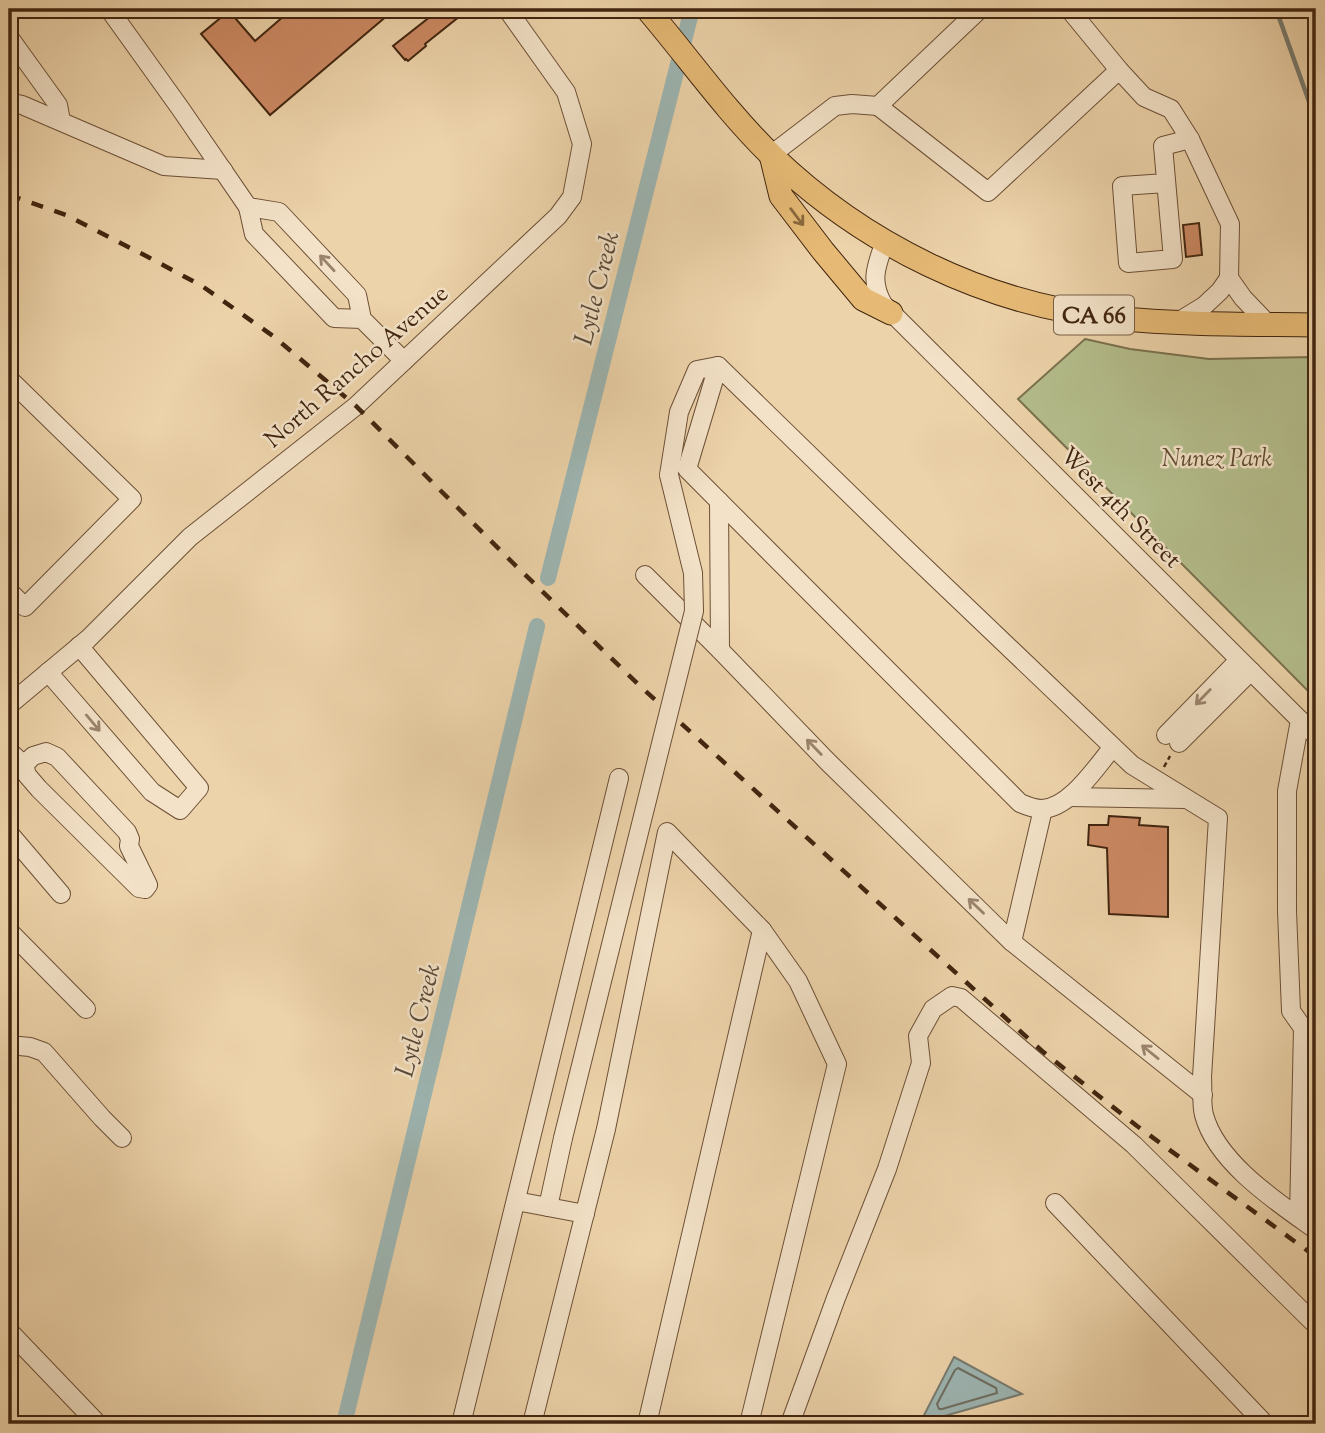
<svg xmlns="http://www.w3.org/2000/svg" width="1325" height="1433" font-family="'Sorts Mill Goudy',serif">
  <rect width="100%" height="100%" fill="#edd3aa"/>
  <filter id="stains"><feTurbulence type="fractalNoise" baseFrequency=".00286" numOctaves="4"/><feColorMatrix values="0 0 0 0 .2 0 0 0 0 .09 0 0 0 0 .02 0 0 0 .5 -.17"/></filter>
  <radialGradient id="worn" r=".72"><stop offset=".6" stop-color="#630" stop-opacity="0"/><stop offset="1" stop-color="#630" stop-opacity=".3"/></radialGradient>
  <polygon fill="#b4bd8c" stroke="#7a714e" stroke-width="2" points="1085,339 1130,349 1209,359 1316,357 1316,699 1018,399"/>
  <polygon fill="#9db6b3" stroke="#787c71" stroke-width="2" points="954,1357 1022,1394 920,1423"/>
  <g fill="none" stroke-linecap="round" stroke-linejoin="round">
    <polygon stroke="#6f6e61" stroke-width="2" points="958,1368 996,1388 997,1393 942,1409 939,1409 937,1404 955,1370"/>
    <polyline stroke="#787c71" stroke-width="4.5" points="1276,9 1316,121"/>
    <g stroke="#9db6b3" stroke-width="16">
      <polyline points="548,578 692,9"/>
      <polyline points="344,1424 537,626"/>
    </g>
  </g>
  <g fill="#cc8963" stroke="#41250f" stroke-width="2">
    <polygon points="292,9 395,9 270,115 201,34 229,11 255,41"/>
    <polygon points="440,9 454,9 460,16 425,44 426,46 408,61 406,59 405,60 393,46"/>
    <polygon points="1199,223 1202,255 1186,257 1183,225"/>
    <polygon points="1109,816 1140,818 1139,825 1168,827 1168,917 1109,914 1107,848 1088,845 1089,825 1108,825"/>
  </g>
  <g fill="none" stroke-linecap="round" stroke-linejoin="round">
    <g stroke="#6c5036" stroke-width="20">
      <g id="minor">
        <polyline points="109,9 180,108 248,207"/>
        <polyline points="980,9 878,106 988,192 1119,70"/>
        <polyline points="1069,9 1119,70 1144,97 1171,109 1190,139 1230,224 1229,278 1220,291 1204,306 1176,323"/>
        <polyline points="9,37 58,105 61,121"/>
        <polyline points="9,102 22,105 164,166 223,170"/>
        <polyline points="771,155 835,106 852,104 878,106"/>
        <polyline points="1166,183 1122,186 1128,263 1173,259 1163,146 1190,139"/>
        <path d="M885,241C877,265 869,280 883,304L1316,736"/>
        <polyline points="1229,278 1243,298 1269,325"/>
        <polyline points="362,319 334,318 254,234 248,207 279,212 357,295 362,319 404,361"/>
        <polyline points="9,379 132,499 25,607 9,591"/>
        <polyline points="669,475 679,412 697,370 718,366"/>
        <polyline points="719,501 720,650"/>
        <polyline points="645,575 720,650 827,761 1012,942 1203,1095"/>
        <polyline points="48,672 152,792 180,810 199,788 79,646"/>
        <polyline points="9,705 88,639 190,537 356,406 558,216 572,197 582,144 566,92 507,9"/>
        <polyline points="1166,735 1239,660"/>
        <polyline points="1179,743 1251,671"/>
        <path d="M1113,747C1096,767 1070,808 1042,809C1034,809 1027,806 1020,803L687,469L718,366L909,552L1132,765L1218,818L1202,1077C1203,1089 1201,1104 1204,1115C1217,1163 1277,1202 1316,1230"/>
        <polyline points="9,751 24,765 27,775 39,789 139,888 145,889 148,885 129,846 130,839 127,832 57,757 46,752 33,756 24,765"/>
        <polyline points="1070,797 1185,799"/>
        <polyline points="9,833 61,894"/>
        <polyline points="9,931 86,1009"/>
        <polyline points="1012,942 1043,809"/>
        <polyline points="9,1045 30,1047 44,1052 102,1118 122,1138"/>
        <polyline points="516,1201 585,1214"/>
        <polyline points="1055,1203 1265,1424"/>
        <polyline points="548,1207 563,1138"/>
        <polyline points="1299,1217 1303,1028 1291,1011 1287,911 1287,791 1300,720"/>
        <polyline points="9,1331 98,1424"/>
        <polyline points="461,1424 619,778"/>
        <polyline points="532,1424 606,1129 667,832 762,930 647,1424"/>
        <polyline points="749,1424 837,1064 798,981 762,930"/>
        <polyline points="790,1424 836,1298 887,1169 921,1063 918,1036 933,1009 952,996 961,998 1134,1145 1316,1325"/>
      </g>
    </g>
    <g stroke="#41250f" stroke-width="25">
      <g id="major">
        <path d="M647,9C688,57 725,110 771,155C863,244 986,305 1115,318C1182,325 1249,324 1316,325"/>
        <polyline points="771,155 781,196 823,251 863,299 891,313"/>
      </g>
    </g>
    <polyline stroke="#41250f" stroke-width="2.5" stroke-dasharray="5 3.5" stroke-linecap="butt" points="1164,767 1170,756"/>
    <use href="#minor" stroke="#f3e2c8" stroke-width="18"/>
    <use href="#major" stroke="#e6ba75" stroke-width="23"/>
    <polyline stroke="#41250f" stroke-width="4.5" stroke-dasharray="12 12" stroke-linecap="butt" points="9,195 66,215 148,257 202,286 273,336 356,406 512,562 641,687 1042,1051 1137,1126 1316,1257"/>
    <g stroke="#6c5036" stroke-width="20" stroke-linecap="butt">
      <polyline id="minor-bridge" points="563,1138 694,611 693,573 669,475"/>
    </g>
    <use href="#minor-bridge" stroke="#f3e2c8" stroke-width="18"/>
  </g>
  <defs><path id="oneway-shaft" d="M-6 0H5M1.5-3L5.5 0L1.5 3" fill="none" stroke-width="1.6" stroke-linecap="round" stroke-linejoin="round" transform="scale(1.75)"/></defs>
  <use stroke="#8b683d" href="#oneway-shaft" transform="translate(797 217) rotate(53)"/>
  <g stroke="#9a846c">
    <use href="#oneway-shaft" transform="translate(327 263) rotate(-133)"/>
    <use href="#oneway-shaft" transform="translate(1203 697) rotate(134)"/>
    <use href="#oneway-shaft" transform="translate(93 723) rotate(50)"/>
    <use href="#oneway-shaft" transform="translate(814 747) rotate(-134)"/>
    <use href="#oneway-shaft" transform="translate(976 906) rotate(-136)"/>
    <use href="#oneway-shaft" transform="translate(1150 1052) rotate(-141)"/>
  </g>
  <g text-anchor="middle" stroke-width="5" stroke-linejoin="round" paint-order="stroke">
    <rect fill="#f3e2c8" stroke="#765e46" stroke-width="2" x="1054" y="295.5" width="80" height="39" rx="5"/>
    <g font-size="23" font-weight="bold" fill="#41250f">
      <text x="1094" y="323">CA 66</text>
    </g>
    <g font-size="24" fill="#41250f" stroke="#f3e2c8">
      <text transform="translate(356 366) rotate(-41)" y="8">North Rancho Avenue</text>
      <text transform="translate(1121 507) rotate(45)" y="8">West 4th Street</text>
    </g>
    <g font-size="24" font-style="italic" fill="#5e4b2e" stroke="#f3e2c8">
      <text x="1217" y="466">Nunez Park</text>
    </g>
    <g font-size="26" font-style="italic" fill="#584938" stroke="#f3e2c8">
      <text transform="translate(596 288) rotate(-76)" y="9">Lytle Creek</text>
      <text transform="translate(417 1020) rotate(-76)" y="9">Lytle Creek</text>
    </g>
  </g>
  <rect width="1325" height="1433" fill="none" stroke="#edd3aa" stroke-width="35"/>
  <rect x="10" y="10" width="1304" height="1412" fill="none" stroke="#41250f" stroke-width="3.5"/>
  <rect x="18" y="18" width="1290" height="1398" fill="none" stroke="#41250f" stroke-width="2"/>
  <rect width="100%" height="100%" filter="url(#stains)"/>
  <rect width="100%" height="100%" fill="url(#worn)"/>
</svg>
